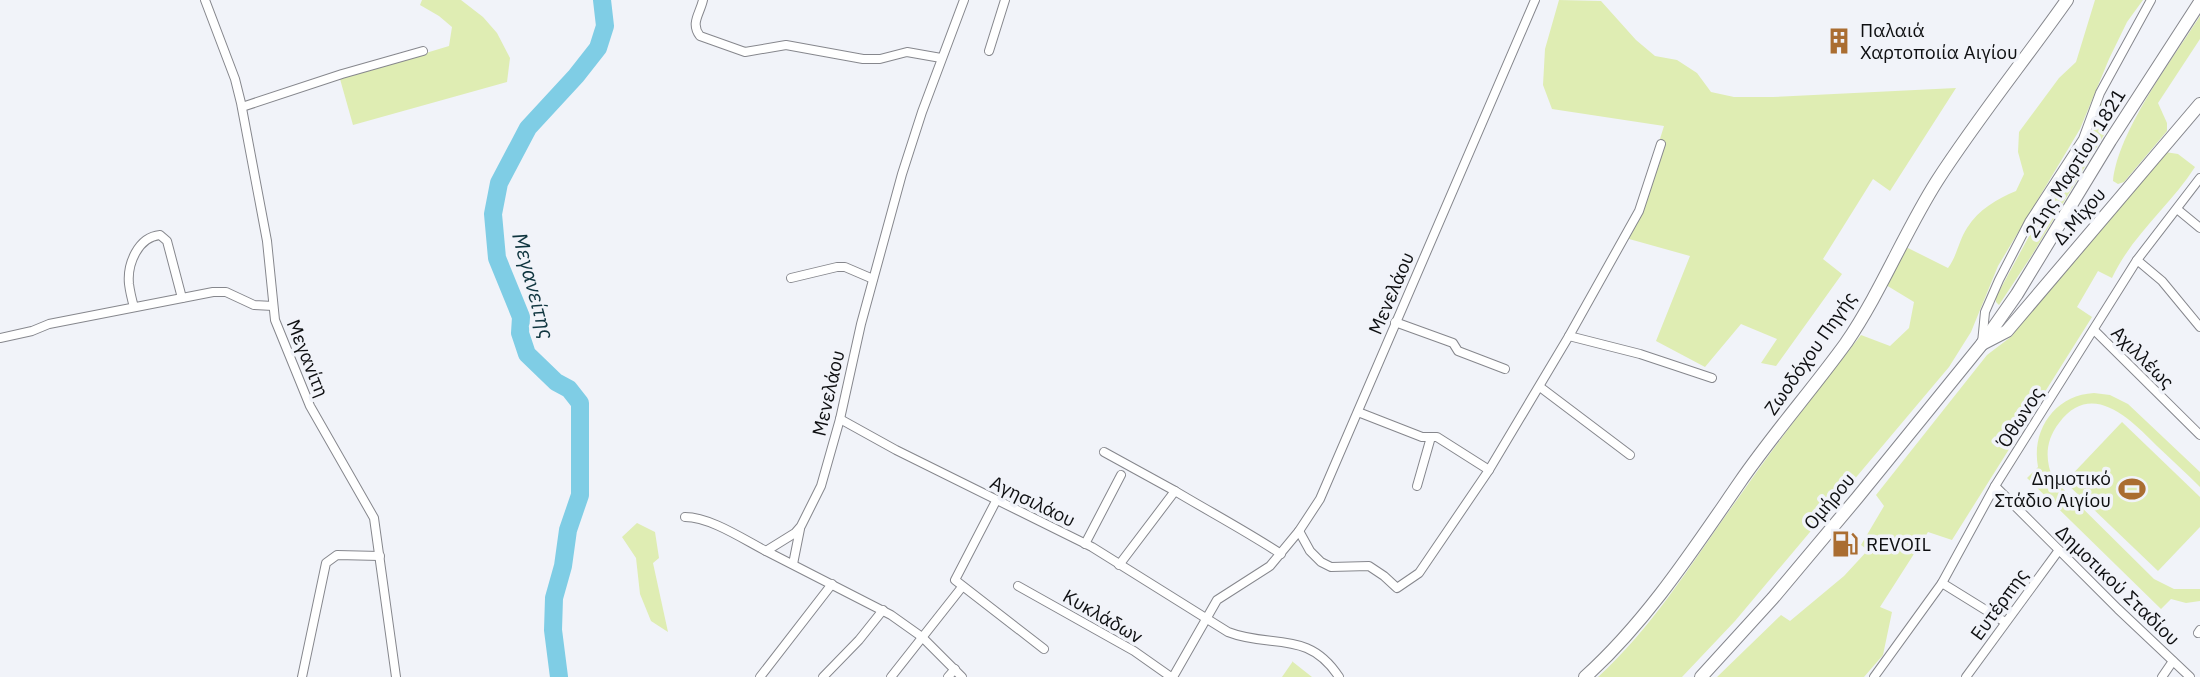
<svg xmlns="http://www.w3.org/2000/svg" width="2200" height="677" font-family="'IBM Plex Sans',sans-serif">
  <rect width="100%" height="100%" fill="#f1f3f9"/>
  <g fill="#dfedb3">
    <polygon points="422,0 461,0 483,17 497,33 510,58 507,82 353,125 340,79 449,46 452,27 439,16 420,5"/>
    <path d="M1559,0L1601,1L1636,40L1655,56L1677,60L1697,73L1711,92L1734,97H1773L1956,88L1890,191L1873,179L1823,259L1842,274L1776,366L1761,363L1777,339L1741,324L1705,367L1656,341L1690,256L1622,237C1642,201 1652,164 1664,126L1552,109L1543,85L1545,49Z"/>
    <path d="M2095,0H2143L2127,22L2109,59L2080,129L1998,266L1971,332L1949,367L1735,621L1682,677H1598C1655,625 1694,559 1739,497C1778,441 1819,388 1861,335L1890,346L1909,328L1914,302L1886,285L1906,247L1948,268C1957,256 1959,240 1967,228C1979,209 1997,199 2016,191L2024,174L2018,152L2019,132L2059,78L2076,62Z"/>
    <path d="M2200,16V39L2158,103L2167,123V131L2124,182L2118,184L2113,181C2118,131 2172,60 2200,16Z"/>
    <polygon points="2101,99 2119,110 2032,255 1999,305 1996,302 1996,297 2046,205 2084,140"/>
    <path d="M2165,152L2178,154L2195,167C2170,206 2132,235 2112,278L2098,271L2077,307L2092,317L1952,540L1928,532L1880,607L1892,612L1883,655L1864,677H1717L1781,615L1790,621L1844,576L1868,550L1861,545L1884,506L1876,495L1987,355L2012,336L2045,291Z"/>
    <path d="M2094,393L2110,395L2128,404L2200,472V487C2186,473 2171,459 2157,446C2131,420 2092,379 2059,423C2045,441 2045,460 2053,479L2154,579L2174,589H2200V601L2186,603L2171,599L2161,609L2027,478L2038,467C2031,430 2055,395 2094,393Z"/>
    <polygon points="2122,422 2200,497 2200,527 2158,571 2065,482"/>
    <polygon points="637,523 655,532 659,558 653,563 668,632 651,621 640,594 636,558 622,537"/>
    <polygon points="1293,661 1293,662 1312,677 1282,677"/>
  </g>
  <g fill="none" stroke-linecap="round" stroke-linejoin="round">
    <polyline stroke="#7fcde5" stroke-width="18" points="559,677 553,630 554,598 563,566 568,530 580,495 580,403 569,389 556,382 527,354 520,333 521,317 497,258 493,214 499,183 528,128 576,76 598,48 605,26 602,0"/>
    <g stroke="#86878d" stroke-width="10">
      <g id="street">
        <polyline points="205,0 235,79 241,103 267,241 275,320 310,406 374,518 396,677"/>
        <path d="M703,0C700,14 690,23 700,36L745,52L786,45L863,59H880L907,52L941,58"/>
        <polyline points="989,51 1005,0"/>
        <polyline points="242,107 342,74 423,51"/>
        <polyline points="2177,209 2200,228"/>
        <polyline points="2137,260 2162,281 2200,327"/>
        <polyline points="791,278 837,267 845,267 873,279"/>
        <path d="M134,307C132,300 130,292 129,284C127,264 138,237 160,235L167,241L182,298"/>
        <polyline points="1395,322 1453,343 1458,351 1505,369"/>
        <polyline points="2095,331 2200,435"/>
        <polyline points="1569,336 1639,211 1661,144"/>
        <polyline points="0,338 32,331 49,324 213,292 226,292 254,305 273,306"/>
        <polyline points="1982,343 1985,312 1999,280 2029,222 2083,139 2100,93 2151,0"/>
        <polyline points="1540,387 1630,455"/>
        <polyline points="1358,412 1422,437 1437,437 1489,470"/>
        <path d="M840,419L896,450L1092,547L1228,632C1271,649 1308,629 1339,677"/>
        <polyline points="1104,452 1175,491"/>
        <polyline points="1417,486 1431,437"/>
        <polyline points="1995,486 2118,609 2190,677"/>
        <polyline points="996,501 955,580 1044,649"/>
        <path d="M685,517C710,517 743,539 766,551"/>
        <polyline points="1299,531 1310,551 1321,562 1331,567 1369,566 1384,576 1397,588 1419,573 1489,470 1569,336 1640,354 1712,378"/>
        <polyline points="1085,544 1121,475"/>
        <polyline points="793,564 800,529"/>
        <path d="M1119,565L1175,491C1210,512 1246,531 1281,554"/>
        <polyline points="1942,583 2005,622"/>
        <polyline points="1018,586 1134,651 1171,677"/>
        <polyline points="2198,633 2200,630"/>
        <polyline points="302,677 326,563 337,555 380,556"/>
        <polyline points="760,677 832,584"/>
        <polyline points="823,677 859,640 883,610"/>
        <polyline points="891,677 962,587"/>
        <polyline points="948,677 955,669"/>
        <polyline points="962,677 922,637 891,615 766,551 795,533 801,526 821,486 840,419 861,324 902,174 922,112 964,0"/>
        <polyline points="1173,677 1217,600 1270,566 1299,531 1320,499 1535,0"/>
        <polyline points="1874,677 1942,583 1995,486 2137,260 2200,178"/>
        <polyline points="1966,677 2059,550"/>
        <polyline points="2162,677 2173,661"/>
      </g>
    </g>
    <g stroke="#86878d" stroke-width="14">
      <g id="secondary">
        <polyline points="1982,344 2007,331 2200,104"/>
        <path d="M1585,677C1647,621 1693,550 1740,482C1773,434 1812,390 1846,343C1881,292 1904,233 1937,181C1977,119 2024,61 2067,0"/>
      </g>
    </g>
    <g stroke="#86878d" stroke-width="14">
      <polyline id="primary" points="1701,677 1773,598 1857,498 1982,344 2017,294 2110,141 2200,2"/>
    </g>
    <use href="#street" stroke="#fff" stroke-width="8"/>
    <use href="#secondary" stroke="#fff" stroke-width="12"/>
    <use href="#primary" stroke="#fff" stroke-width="12"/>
  </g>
  <defs>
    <g id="building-bare" transform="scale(2.1)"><path d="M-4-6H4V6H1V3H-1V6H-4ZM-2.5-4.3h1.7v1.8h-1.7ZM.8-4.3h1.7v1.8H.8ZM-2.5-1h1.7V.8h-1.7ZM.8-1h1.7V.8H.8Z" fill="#aa6d31" stroke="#f1f3f9" stroke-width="2.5" paint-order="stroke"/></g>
    <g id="stadium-bare" transform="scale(2.1)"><path d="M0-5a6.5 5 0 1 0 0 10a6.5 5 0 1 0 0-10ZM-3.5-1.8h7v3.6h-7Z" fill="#aa6d31" stroke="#f1f3f9" stroke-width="2.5" paint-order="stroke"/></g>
    <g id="fuel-bare" transform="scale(2.1)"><path d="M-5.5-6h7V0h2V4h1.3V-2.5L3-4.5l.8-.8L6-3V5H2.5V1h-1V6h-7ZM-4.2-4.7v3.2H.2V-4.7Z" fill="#aa6d31" stroke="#f1f3f9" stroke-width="2.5" paint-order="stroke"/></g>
  </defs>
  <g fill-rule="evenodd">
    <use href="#building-bare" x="1839" y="41"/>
    <use href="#stadium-bare" x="2132" y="489"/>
    <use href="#fuel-bare" x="1845" y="544"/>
  </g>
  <g text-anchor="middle" stroke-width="7" stroke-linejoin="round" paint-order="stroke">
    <g font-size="19" fill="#0e0f11" stroke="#f1f3f9" text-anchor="start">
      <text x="1860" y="37">Παλαιά<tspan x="1860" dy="22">Χαρτοποιία Αιγίου</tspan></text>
      <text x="2111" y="485" text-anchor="end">Δημοτικό<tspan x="2111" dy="22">Στάδιο Αιγίου</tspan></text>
      <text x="1866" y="551">REVOIL</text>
    </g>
    <g font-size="19" fill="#0e0f11" stroke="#f1f3f9">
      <text transform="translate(2075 163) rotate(-58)" y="7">21ης Μαρτίου 1821</text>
      <text transform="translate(2079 216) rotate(-49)" y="7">Δ.Μίχου</text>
      <text transform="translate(1391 293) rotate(-67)" y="7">Μενελάου</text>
      <text transform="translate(1810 353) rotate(-55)" y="7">Ζωοδόχου Πηγής</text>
      <text transform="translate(2143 357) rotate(45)" y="7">Αχιλλέως</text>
      <text transform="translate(308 358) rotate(68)" y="7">Μεγανίτη</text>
      <text transform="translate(828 393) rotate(-77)" y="7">Μενελάου</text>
      <text transform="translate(2020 417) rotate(-57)" y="7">Όθωνος</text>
      <text transform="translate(1033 501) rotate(26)" y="7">Αγησιλάου</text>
      <text transform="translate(1829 501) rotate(-50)" y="7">Ομήρου</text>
      <text transform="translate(2118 585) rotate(44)" y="7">Δημοτικού Σταδίου</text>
      <text transform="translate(1999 604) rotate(-54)" y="7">Ευτέρπης</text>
      <text transform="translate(1103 616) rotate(30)" y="7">Κυκλάδων</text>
    </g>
    <g font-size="21" font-style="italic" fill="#0f353f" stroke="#f1f3f9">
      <text transform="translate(533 286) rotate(75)" y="7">Μεγανείτης</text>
    </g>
  </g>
</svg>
